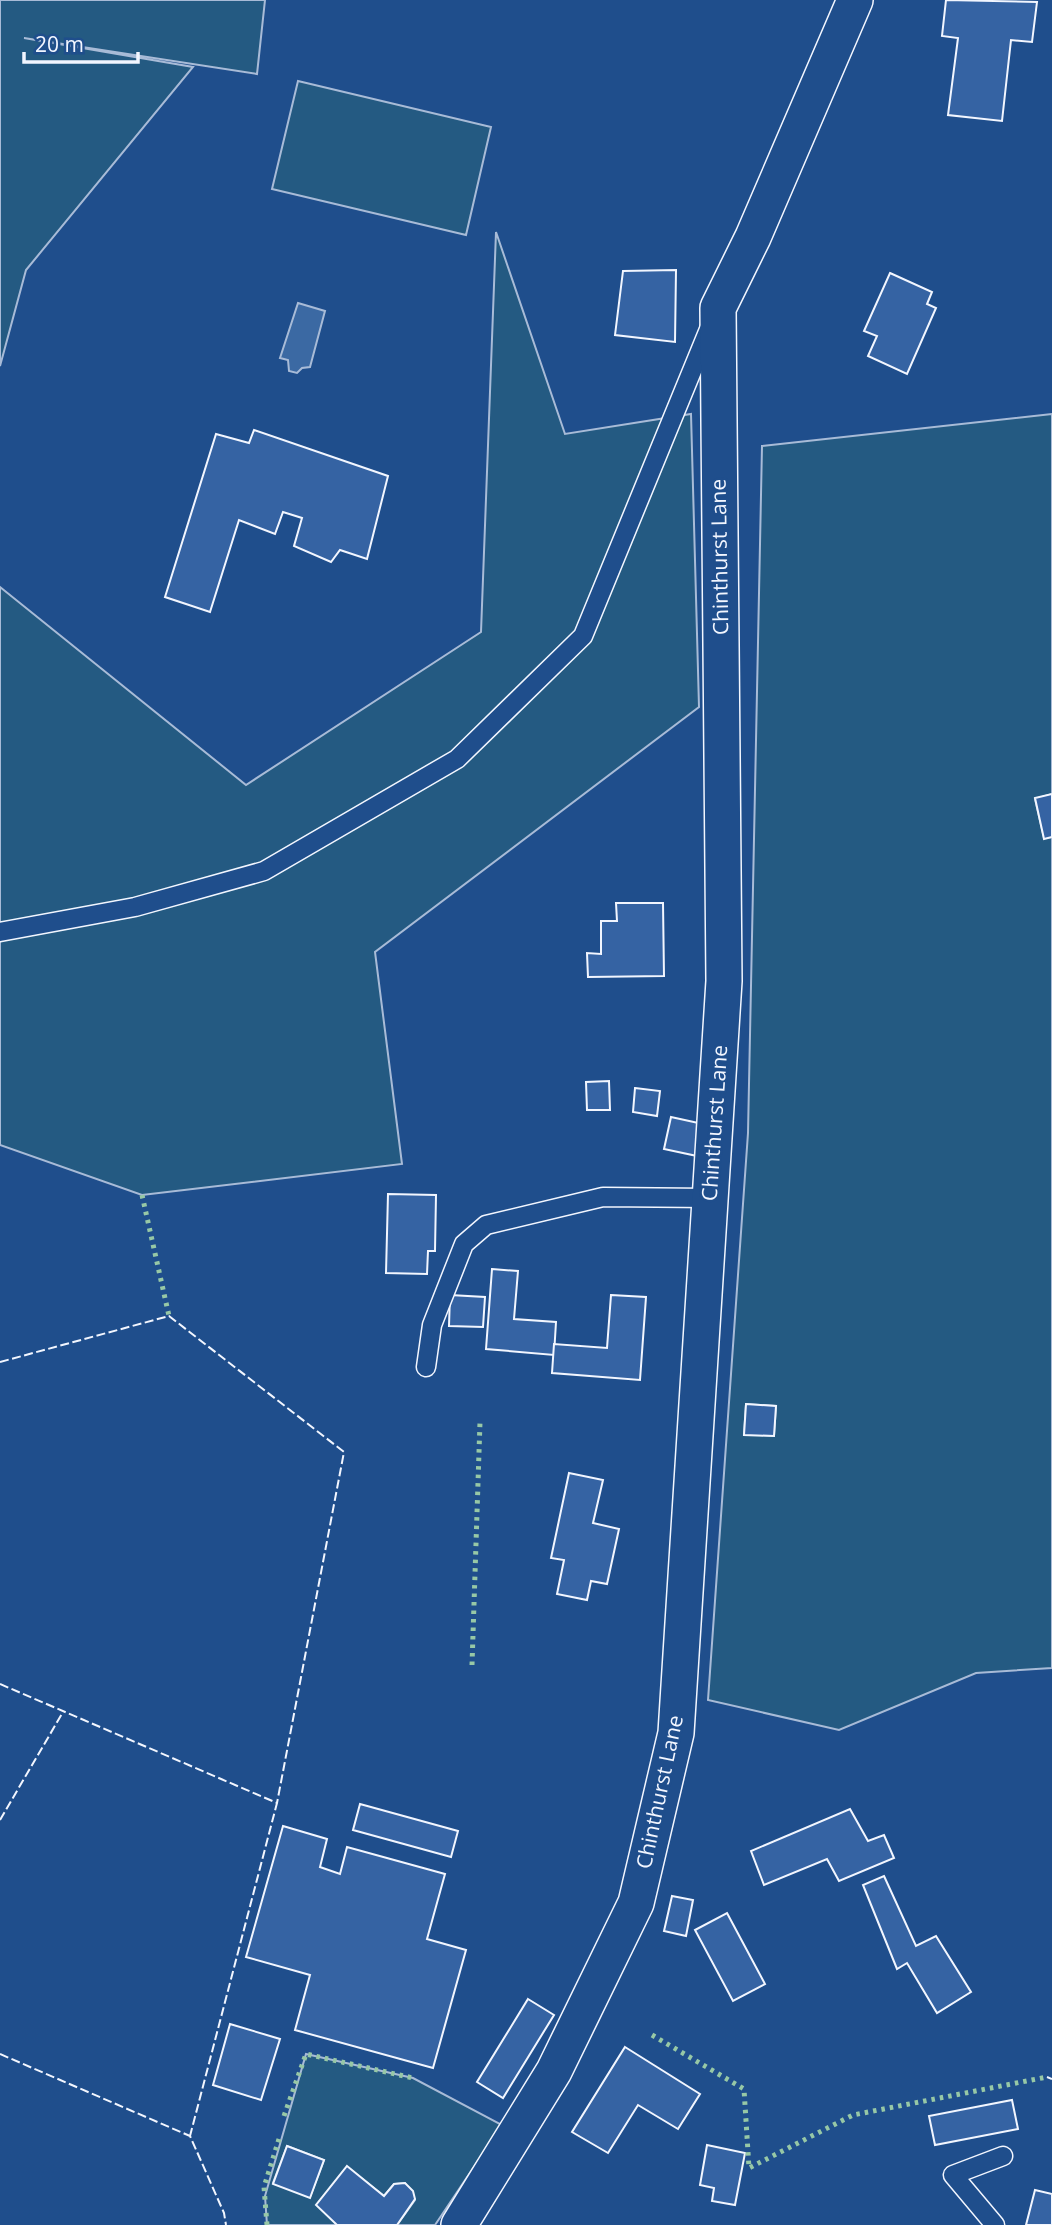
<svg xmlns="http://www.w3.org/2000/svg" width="1052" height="2225" font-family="'Open Sans',sans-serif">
  <rect width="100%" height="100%" fill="#1f4e8c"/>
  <g fill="#245a82" stroke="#a8bbd7" stroke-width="2" fill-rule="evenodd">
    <polygon points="0,0 265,0 257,74 24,38 193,67 26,270 0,366"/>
    <polygon points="298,81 491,127 466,235 272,189"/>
    <polygon points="496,232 565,434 691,414 699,707 375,952 402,1164 142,1195 0,1145 0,587 246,785 481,632"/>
    <path d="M1052,414V794L1035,799L1044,838L1052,837V1668L976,1673L839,1730L708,1700L748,1133L762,446ZM746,1404L776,1406L774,1436L744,1434Z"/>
    <path d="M306,2054L413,2078L502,2125L435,2225H397L415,2200L405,2183L394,2184L384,2196L347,2167L337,2225H267L265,2196ZM287,2146L324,2160L310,2197L273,2183Z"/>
  </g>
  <polygon fill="#3b69a3" stroke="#a8bbd7" stroke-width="2" points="298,303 325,311 310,367 302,368 297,373 289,371 288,360 280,358"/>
  <g fill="#3563a3" stroke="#f2f6ff" stroke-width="2">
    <polygon points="946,0 1037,2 1032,42 1011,40 1002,121 948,115 958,38 942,36"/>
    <polygon points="676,270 675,342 615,335 623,271"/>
    <polygon points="890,273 932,292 927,304 936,308 907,374 868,356 877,336 864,331"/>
    <polygon points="254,430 388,476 367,559 340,550 331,562 294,546 302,518 283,512 275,534 239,520 210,612 165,597 216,434 249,443"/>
    <polygon points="1052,794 1052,837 1044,839 1035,798"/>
    <polygon points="616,903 663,903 664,976 588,977 587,953 601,954 601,921 617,921"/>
    <polygon points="609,1081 610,1110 587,1110 586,1082"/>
    <polygon points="635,1088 660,1091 657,1116 633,1112"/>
    <polygon points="671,1117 703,1124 697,1156 664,1149"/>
    <polygon points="388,1194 436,1195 435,1251 428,1251 427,1274 386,1273"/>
    <polygon points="492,1269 518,1271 514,1319 556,1322 554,1355 486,1349"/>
    <polygon points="450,1295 485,1297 483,1327 449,1326"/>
    <polygon points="611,1295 646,1297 640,1380 552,1373 554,1344 607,1348"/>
    <polygon points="746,1404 776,1406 774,1436 744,1435"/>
    <polygon points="569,1473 603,1480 593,1523 619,1529 607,1584 591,1581 587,1600 557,1594 564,1560 551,1558"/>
    <polygon points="360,1804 458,1831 451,1857 353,1830"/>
    <polygon points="850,1809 868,1841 884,1835 894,1858 839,1881 827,1859 764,1885 751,1851"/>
    <polygon points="283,1826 327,1839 320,1867 340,1874 347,1847 445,1874 427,1939 466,1950 433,2068 295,2030 310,1975 246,1957"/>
    <polygon points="884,1876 916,1946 936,1936 971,1992 937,2013 907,1963 897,1969 863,1885"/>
    <polygon points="672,1896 693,1900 686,1936 664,1931"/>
    <polygon points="727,1913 765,1984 733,2001 695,1930"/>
    <polygon points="528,1999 554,2015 503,2098 477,2082"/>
    <polygon points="230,2024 280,2039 261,2100 213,2085"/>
    <polygon points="625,2047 700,2094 678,2129 638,2105 608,2153 572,2132"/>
    <polygon points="1012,2100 1018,2129 935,2145 929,2116"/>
    <polygon points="707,2145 745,2153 735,2205 712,2201 714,2188 700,2185"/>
    <polygon points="287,2146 324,2160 310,2198 273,2184"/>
    <polygon points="347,2166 384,2196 394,2184 405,2183 413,2191 415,2199 397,2225 337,2225 316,2205"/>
    <polygon points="1035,2190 1052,2194 1052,2225 1026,2225"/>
  </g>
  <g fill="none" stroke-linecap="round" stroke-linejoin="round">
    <g stroke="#f2f6ff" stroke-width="21">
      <g id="lane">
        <polyline points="0,932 135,907 264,871 457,759 583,636 710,327"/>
        <polyline points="426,1367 432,1325 464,1244 486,1225 603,1197 710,1198"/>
        <polyline points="995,2225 953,2175 1003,2156"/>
      </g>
    </g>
    <g stroke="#f2f6ff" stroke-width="38">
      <polyline id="street" points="459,2225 554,2071 636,1903 676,1733 724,981 718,308 753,237 855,0"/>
    </g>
    <use href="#lane" stroke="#1f4e8c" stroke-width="18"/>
    <use href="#street" stroke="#1f4e8c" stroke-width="35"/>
    <g stroke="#97c8a6" stroke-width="5" stroke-dasharray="3.5 5" stroke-linecap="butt">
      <polyline points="142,1195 169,1316"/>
      <polyline points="472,1665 480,1422"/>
      <polyline points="652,2035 744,2089 749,2168 853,2115 1047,2077"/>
      <polyline points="284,2116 306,2054 413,2078"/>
      <polyline points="267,2225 264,2187 279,2139"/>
    </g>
    <g stroke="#f2f6ff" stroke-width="2" stroke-dasharray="9 3.5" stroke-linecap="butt">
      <polyline points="0,1362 169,1316 344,1452 277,1803"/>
      <polyline points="0,1684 277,1803 190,2136"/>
      <polyline points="0,1820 63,1712"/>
      <polyline points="0,2054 190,2136 224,2213 226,2225"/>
      <polyline points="1047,2077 1052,2079"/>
    </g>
  </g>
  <g text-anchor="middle" stroke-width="5" stroke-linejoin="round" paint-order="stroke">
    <g font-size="21" fill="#f2f6ff" stroke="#1f4e8c">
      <text transform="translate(720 557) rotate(-91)" y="7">Chinthurst Lane</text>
      <text transform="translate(715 1123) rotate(-86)" y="7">Chinthurst Lane</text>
      <text transform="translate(660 1792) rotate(-78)" y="7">Chinthurst Lane</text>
    </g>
  </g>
  <path d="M24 52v10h114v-10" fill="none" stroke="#f2f6ff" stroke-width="3.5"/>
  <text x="35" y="52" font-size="21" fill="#f2f6ff" stroke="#1f4e8c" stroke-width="5" paint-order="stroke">20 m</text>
</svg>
